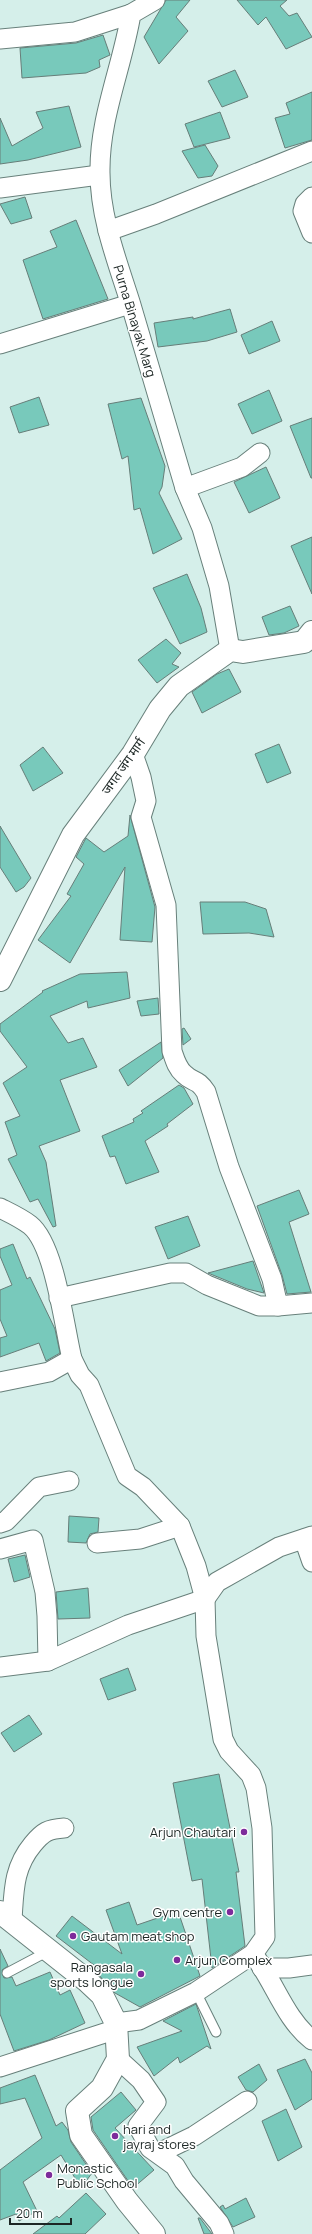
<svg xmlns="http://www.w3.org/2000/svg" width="312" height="2234" font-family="Manrope,'Noto Sans Devanagari',sans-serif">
  <rect width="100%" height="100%" fill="#d5efea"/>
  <g fill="#78c9bb" stroke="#667e79">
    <polygon points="166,0 190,0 176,17 188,31 159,64 144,37"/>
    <polygon points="237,0 287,0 280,6 289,16 297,13 312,37 286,49 266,17 258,25"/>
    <polygon points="103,35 110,55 99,60 100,67 86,73 22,78 20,48 76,43"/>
    <polygon points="235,70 248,97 222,107 208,81"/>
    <polygon points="312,92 312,140 285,148 275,118 290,114 286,103"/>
    <polygon points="69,106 81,147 28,160 0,164 0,118 12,146 43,128 36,112"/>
    <polygon points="220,112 230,138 194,147 185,124"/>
    <polygon points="205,145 218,166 212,176 198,178 182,151"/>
    <polygon points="25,197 32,218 11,224 0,204"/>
    <polygon points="76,220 108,299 43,319 23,260 57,247 50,231"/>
    <polygon points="230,309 237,332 207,341 158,347 154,323 193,317 193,319"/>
    <polygon points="272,321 280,341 249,354 241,335"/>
    <polygon points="269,390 282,421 252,434 238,404"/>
    <polygon points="39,397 49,425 19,433 10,407"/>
    <polygon points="141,398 165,466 162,487 159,493 182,539 153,554 140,508 134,510 128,456 122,459 108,404"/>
    <polygon points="312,418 312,478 311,478 290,426"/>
    <polygon points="266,467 280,498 249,513 234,482"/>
    <polygon points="312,537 312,594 291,546"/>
    <polygon points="187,574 201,608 207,632 180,644 153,588"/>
    <polygon points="290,606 299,626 284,633 269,635 262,617"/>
    <polygon points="166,639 181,653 172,664 179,667 157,683 138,660"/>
    <polygon points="229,669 241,692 202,713 192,692 217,674"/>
    <polygon points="279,744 291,773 267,783 255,754"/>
    <polygon points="43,747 63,773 33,791 20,765"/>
    <polygon points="130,815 155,907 152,942 120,940 125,867 70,963 38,940 71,896 67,894 84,864 76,857 86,838 104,852 128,836"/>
    <polygon points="0,826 31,878 24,887 16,892 0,867"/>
    <polygon points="200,902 245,902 266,909 274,937 249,933 203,934"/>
    <polygon points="127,972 130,998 88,1008 87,1001 50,1016 68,1043 83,1038 97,1067 60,1080 80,1131 39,1146 46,1162 56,1226 53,1227 38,1199 30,1202 8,1159 17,1155 5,1122 20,1116 3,1083 27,1067 0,1031 0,1024 43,992 42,991 80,974"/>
    <polygon points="158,998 159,1014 141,1016 137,1001"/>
    <polygon points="184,1028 191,1039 183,1045 182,1029"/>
    <polygon points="161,1042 163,1058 128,1086 119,1070"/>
    <polygon points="179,1085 184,1088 193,1104 167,1124 168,1126 145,1141 159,1172 126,1184 115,1156 110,1157 102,1136 134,1122 133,1119 143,1113 141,1111"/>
    <polygon points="299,1190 309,1214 289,1222 311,1292 287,1294 282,1275 257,1206"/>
    <polygon points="188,1216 200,1246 168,1259 155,1227"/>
    <polygon points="13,1244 27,1279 30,1277 55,1329 60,1353 46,1361 39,1343 0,1357 0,1338 7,1336 0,1319 0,1290 12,1285 0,1256 0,1249"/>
    <polygon points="253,1261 264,1293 247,1289 208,1273"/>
    <polygon points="69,1516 99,1518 98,1532 90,1534 86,1543 68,1542"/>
    <polygon points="25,1555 30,1577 14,1582 8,1559"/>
    <polygon points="88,1588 90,1618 58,1619 56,1592"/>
    <polygon points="128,1668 136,1690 108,1700 100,1679"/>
    <polygon points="29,1715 42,1734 14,1752 1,1733"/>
    <polygon points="219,1774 239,1872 236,1872 245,1946 212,1968 202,1879 192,1881 173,1783"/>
    <polygon points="129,1902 137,1925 178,1911 200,1976 140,2007 115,1993 98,1974 103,1972 56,1936 72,1916 122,1954 106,1910"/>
    <polygon points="0,1949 8,1966 2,1970 4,1978 12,1977 16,1986 50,1972 60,1995 70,1990 85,2023 49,2040 14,2051 0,2014"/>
    <polygon points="196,2004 211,2049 207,2046 180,2063 178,2057 154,2076 137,2047 182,2031 163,2021"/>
    <polygon points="305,2059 312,2073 312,2099 295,2110 277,2070"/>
    <polygon points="259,2064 267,2080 253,2092 246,2090 238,2077"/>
    <polygon points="35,2075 56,2126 62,2122 68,2130 71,2142 92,2173 81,2188 61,2155 23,2182 37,2211 19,2221 16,2214 0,2220 0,2170 42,2138 25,2098 0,2104 0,2088"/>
    <polygon points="121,2092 136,2110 115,2128 154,2170 133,2188 93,2130 91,2117"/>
    <polygon points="286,2109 302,2147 278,2161 262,2121"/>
    <polygon points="86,2193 106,2214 85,2234 33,2234 57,2216 59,2218"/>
    <polygon points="246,2198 255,2217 233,2227 220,2207 223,2205 225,2209"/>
    <polygon points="198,2218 200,2218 212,2234 204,2234"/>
  </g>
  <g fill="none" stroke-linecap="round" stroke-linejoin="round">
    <g stroke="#68807b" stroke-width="11">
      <g id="service">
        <polyline points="7,1973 41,1955 48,1949"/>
        <polyline points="196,1992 216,2032"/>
      </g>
    </g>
    <g stroke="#68807b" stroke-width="21">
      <g id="minor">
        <path d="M155,0L131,14C122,68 99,118 100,173C100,219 118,263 131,305C149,366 167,427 185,488L202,528L219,586L230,650"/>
        <polyline points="0,39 75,32 131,14"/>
        <polyline points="0,188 99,175"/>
        <polyline points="312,197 305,204 303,211 312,233"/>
        <polyline points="108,231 156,214 312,151"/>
        <polyline points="0,344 130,304"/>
        <polyline points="185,488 242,467 260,453"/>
        <path d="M133,754L141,777L146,801L141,817L166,905L172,1051C175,1060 177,1068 184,1074C193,1083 197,1078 206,1092L229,1167L272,1279L278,1306L312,1303"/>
        <path d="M0,1208C10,1213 21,1218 30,1225C55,1245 64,1326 72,1359"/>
        <polyline points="59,1298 170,1273 186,1273 207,1285 259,1306 278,1306"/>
        <polyline points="0,1382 49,1372 72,1359 80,1375 89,1385 127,1476 143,1487 180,1526 196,1566 205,1599 206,1636 223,1739 229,1751 251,1775 256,1788 262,1828 265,1937 253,1954 196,1992 139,2020 116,2023"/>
        <polyline points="0,1523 6,1521 39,1487 69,1481"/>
        <polyline points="304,1539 312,1562"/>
        <polyline points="97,1543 140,1539 180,1526"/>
        <polyline points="0,1549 33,1540 45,1592 47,1616 48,1661"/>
        <polyline points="0,1667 48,1661 128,1625 205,1599 217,1582 279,1547 312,1536"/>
        <path d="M12,1920C14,1891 13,1868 33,1844C43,1832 48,1829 64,1828"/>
        <path d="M253,1954C274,1981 285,2019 312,2040"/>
        <polyline points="262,1968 289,1968 312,1965"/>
        <polyline points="118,2059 141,2080 156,2102 138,2126 150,2148 175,2166 184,2181 219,2223 224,2234"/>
        <polyline points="0,2067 117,2029"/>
        <polyline points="159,2153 194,2136 247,2101"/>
      </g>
    </g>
    <g stroke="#68807b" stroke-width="24">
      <g id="tertiary">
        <polyline points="0,980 73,835 133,754 160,709 179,686 230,650 243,652 304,642 312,632"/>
        <polyline points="0,1912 86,1980 102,1995 116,2023 118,2059 102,2088 77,2111 81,2135 127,2201 154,2234"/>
      </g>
    </g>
    <use href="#service" stroke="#fff" stroke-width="9"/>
    <use href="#minor" stroke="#fff" stroke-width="19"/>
    <use href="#tertiary" stroke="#fff" stroke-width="22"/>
  </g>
  <g fill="#7d2b9b" stroke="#fff" stroke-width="1.5">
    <circle cx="244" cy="1832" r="4"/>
    <circle cx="230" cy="1912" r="4"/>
    <circle cx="73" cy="1936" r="4"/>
    <circle cx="177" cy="1960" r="4"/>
    <circle cx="141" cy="1974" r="4"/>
    <circle cx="115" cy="2136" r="4"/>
    <circle cx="49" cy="2175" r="4"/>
  </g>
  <g text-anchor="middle" stroke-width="3" stroke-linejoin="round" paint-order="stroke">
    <g font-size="13" fill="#1c2624" stroke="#fff">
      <text transform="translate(135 321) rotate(73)" y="5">Purna Binayak Marg</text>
      <text transform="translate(123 766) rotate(-55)" y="5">जगत जंग मार्ग</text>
    </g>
    <g font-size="13" fill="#1c2624" stroke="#fff" text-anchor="start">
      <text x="236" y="1837" text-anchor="end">Arjun Chautari</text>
      <text x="222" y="1917" text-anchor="end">Gym centre</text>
      <text x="81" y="1941">Gautam meat shop</text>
      <text x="185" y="1965">Arjun Complex</text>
      <text x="133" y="1972" text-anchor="end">Rangasala<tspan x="133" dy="15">sports longue</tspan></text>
      <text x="123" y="2134">hari and<tspan x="123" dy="15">jayraj stores</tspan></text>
      <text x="57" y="2173">Monastic<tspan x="57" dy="15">Public School</tspan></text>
    </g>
  </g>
  <path d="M10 2218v6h61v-6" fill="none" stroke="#1c2624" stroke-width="2"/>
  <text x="16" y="2218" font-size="12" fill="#1c2624" stroke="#ffffff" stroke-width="3" paint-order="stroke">20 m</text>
</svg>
